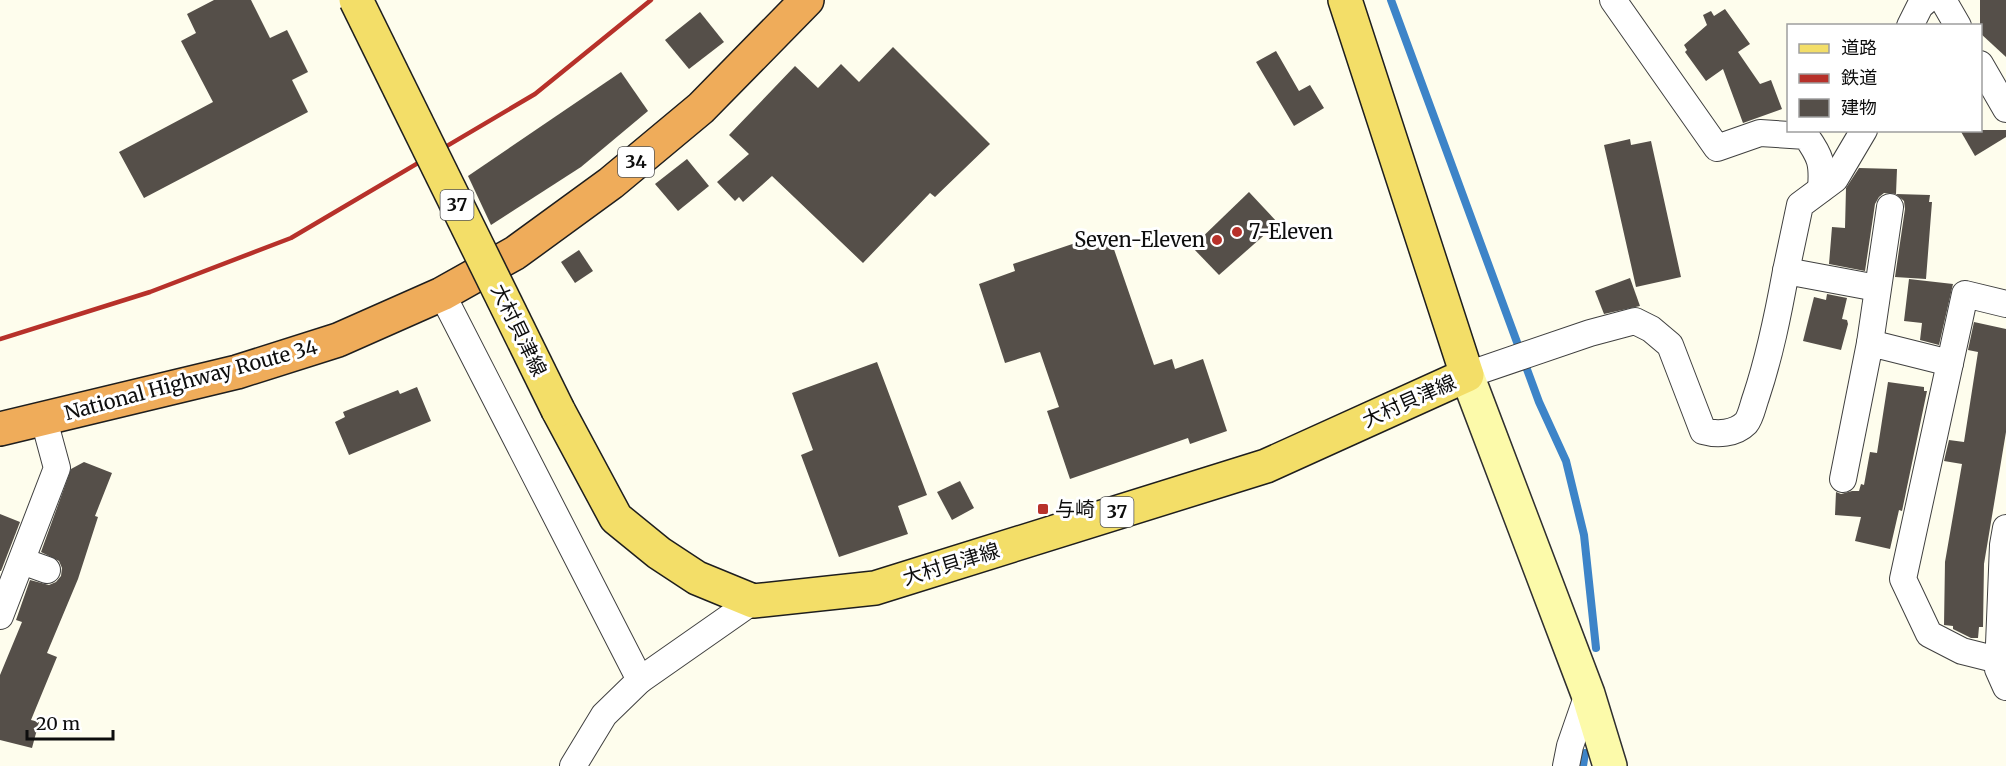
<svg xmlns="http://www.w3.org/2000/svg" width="2006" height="766" font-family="Merriweather,'Noto Sans JP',serif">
  <rect width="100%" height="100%" fill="#fefded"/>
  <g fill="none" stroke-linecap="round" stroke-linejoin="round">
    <g stroke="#3d84c8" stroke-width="8">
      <polyline points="1391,0 1539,402 1566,461 1584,535 1596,648"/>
      <polyline points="1583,766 1585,753"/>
    </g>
  </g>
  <g fill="#554f49">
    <polygon points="214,0 251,0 270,38 287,30 308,72 292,80 308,112 144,198 119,152 213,102 181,41 196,33 187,14"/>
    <polygon points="1980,0 2006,0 2006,57 1980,33"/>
    <polygon points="1725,9 1750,44 1738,52 1760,84 1771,80 1782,109 1743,123 1723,69 1706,81 1685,52 1687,50 1684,45 1707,25 1703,15 1711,11 1714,16"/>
    <polygon points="700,12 724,42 689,69 665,40"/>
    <polygon points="893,47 990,144 935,197 930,193 863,263 772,176 743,202 739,197 735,201 717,182 749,154 729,135 795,66 818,88 841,64 859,82"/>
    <polygon points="1276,51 1299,91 1310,85 1324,108 1294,126 1256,62"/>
    <polygon points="621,72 648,111 581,167 491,225 468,176"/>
    <polygon points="1960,130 2006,130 2006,137 1975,156"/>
    <polygon points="1630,139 1631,145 1651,141 1681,277 1636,287 1604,145"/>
    <polygon points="687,159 709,186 678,211 655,184"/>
    <polygon points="1859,168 1897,169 1896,194 1884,193 1879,197 1875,204 1865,271 1829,264 1832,227 1845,228 1846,188"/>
    <polygon points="1249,192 1278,223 1219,275 1192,247"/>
    <polygon points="1896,194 1930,195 1929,202 1932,202 1926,279 1895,277 1905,209 1904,201"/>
    <polygon points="1108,232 1154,365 1172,359 1175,369 1203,359 1227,431 1190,444 1188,438 1070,479 1047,411 1059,407 1040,352 1005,363 979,284 1015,271 1013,264"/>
    <polygon points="579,250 593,271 575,283 561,262"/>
    <polygon points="1630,278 1640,306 1604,314 1595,291"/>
    <polygon points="1909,279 1953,284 1939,345 1920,340 1922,323 1904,321"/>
    <polygon points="1827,294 1847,298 1842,319 1847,320 1848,324 1841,350 1803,341 1814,297 1826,300"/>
    <polygon points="1974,322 2006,329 2006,432 1984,564 1983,627 1979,627 1978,638 1971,638 1953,629 1953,626 1944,625 1945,562 1962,464 1944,461 1949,440 1964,442 1978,352 1968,350"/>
    <polygon points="877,362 927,495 898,506 908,534 839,557 801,455 813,450 792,393"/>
    <polygon points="1888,382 1924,387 1924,391 1927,391 1902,511 1899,510 1890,549 1855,541 1861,517 1835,515 1836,492 1841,494 1852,491 1859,491 1861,484 1864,485 1870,452 1877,453"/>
    <polygon points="417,387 431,421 349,455 335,422 345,417 343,412 398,390 400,394"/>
    <polygon points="84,462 112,473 95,516 98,517 78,579 47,653 57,657 31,720 39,722 32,748 0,740 0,675 22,622 16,620 30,580 49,585 56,582 61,576 62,568 59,561 41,552 71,469"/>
    <polygon points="960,481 974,508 952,520 937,492"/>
    <polygon points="0,514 20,522 1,571 0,571"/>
  </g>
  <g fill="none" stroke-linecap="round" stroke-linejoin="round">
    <g stroke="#404040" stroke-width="28">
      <g id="street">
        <path d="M1613,0L1717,148L1760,133L1806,136C1821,157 1823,164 1821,189"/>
        <polyline points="1943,0 1958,26"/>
        <polyline points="1910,26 1920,6 1927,0"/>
        <polyline points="1980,64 2006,109"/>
        <polyline points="1786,271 1800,205 1835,179 1864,130"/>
        <polyline points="442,294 640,680"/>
        <polyline points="1870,343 1890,207"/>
        <path d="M1467,375L1590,333L1635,321L1651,329L1670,345L1703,431C1717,435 1735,434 1746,423C1751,417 1753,405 1756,397C1770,355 1778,315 1786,271L1877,288"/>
        <polyline points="1843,479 1870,343 1950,363"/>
        <polyline points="2006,528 2003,545 1998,669 2006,687"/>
        <polyline points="22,561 47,570"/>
        <polyline points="0,616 57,468 44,420"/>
        <polyline points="1998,660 1962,651 1929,634 1903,579 1965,294 2006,304"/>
        <polyline points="573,766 604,715 640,680 753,601"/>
        <polyline points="1566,766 1570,746 1588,694"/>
      </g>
    </g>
    <g stroke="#2f2f2f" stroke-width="36">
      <polyline id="secondary" points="1467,375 1588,694 1610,766"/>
    </g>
    <g stroke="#1e1e1e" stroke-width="36">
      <polyline id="primary" points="558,410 616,518 659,553 697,578 753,601 875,588 1266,466 1467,375 1345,0"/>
    </g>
    <g stroke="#1e1e1e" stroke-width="36">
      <polyline id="highway" points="0,429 237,372 338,340 442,294 515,253 611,183 701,108 807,0"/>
    </g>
    <use href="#street" stroke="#fff" stroke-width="26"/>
    <use href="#secondary" stroke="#fcfaaa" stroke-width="33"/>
    <use href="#primary" stroke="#f3de68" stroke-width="33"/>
    <use href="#highway" stroke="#efac5a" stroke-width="33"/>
    <polyline stroke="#b7312a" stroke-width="4.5" points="0,339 150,292 291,238 535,94 651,0"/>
    <g stroke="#1e1e1e" stroke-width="36" stroke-linecap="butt">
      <polyline id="primary-bridge" points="356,0 558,410"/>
    </g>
    <use href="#primary-bridge" stroke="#f3de68" stroke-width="33"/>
  </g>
  <g fill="#b7312a" stroke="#fff" stroke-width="2">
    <circle cx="1237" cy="232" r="6"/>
    <circle cx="1217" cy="240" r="6"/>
    <rect x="1037" y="503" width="12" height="12" rx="3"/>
  </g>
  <g text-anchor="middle" stroke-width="6" stroke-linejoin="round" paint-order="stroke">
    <g fill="#fff" stroke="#565656" stroke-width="1.5">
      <rect x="618" y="147" width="36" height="30" rx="4.5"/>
      <rect x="440.5" y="190" width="33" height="30" rx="4.5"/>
      <rect x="1100.5" y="497" width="33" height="30" rx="4.5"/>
    </g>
    <g font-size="18" font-weight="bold" fill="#0d0d0d">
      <text x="636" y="168">34</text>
      <text x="457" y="211">37</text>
      <text x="1117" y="518">37</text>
    </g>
    <g font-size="20" fill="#0d0d0d" stroke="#fff" text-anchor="start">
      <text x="1249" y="239">7-Eleven</text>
      <text x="1205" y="247" text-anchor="end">Seven-Eleven</text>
      <text x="1055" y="516">与崎</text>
    </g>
    <g font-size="20" fill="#0d0d0d" stroke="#fff">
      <text transform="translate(519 330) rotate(64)" y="7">大村貝津線</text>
      <text transform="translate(191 380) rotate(-15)" y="7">National Highway Route 34</text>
      <text transform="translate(1409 401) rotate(-24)" y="7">大村貝津線</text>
      <text transform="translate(951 564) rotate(-17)" y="7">大村貝津線</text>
    </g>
  </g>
  <rect x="1787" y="24" width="195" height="108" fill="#ffffff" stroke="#9e9e9e" stroke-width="1.5"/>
  <rect x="1799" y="44" width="30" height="9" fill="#f3de68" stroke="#9e9e9e" stroke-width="1.5"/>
  <text x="1841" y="54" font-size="18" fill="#0d0d0d">道路</text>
  <rect x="1799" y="74" width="30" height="9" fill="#b7312a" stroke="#9e9e9e" stroke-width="1.5"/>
  <text x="1841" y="84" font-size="18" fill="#0d0d0d">鉄道</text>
  <rect x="1799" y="99" width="30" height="18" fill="#554f49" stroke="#9e9e9e" stroke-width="1.5"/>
  <text x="1841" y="114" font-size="18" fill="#0d0d0d">建物</text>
  <path d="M27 730v9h86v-9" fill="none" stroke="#0d0d0d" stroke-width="3"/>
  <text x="36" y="730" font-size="18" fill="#0d0d0d" stroke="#ffffff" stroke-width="4.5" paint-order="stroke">20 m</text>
</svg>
